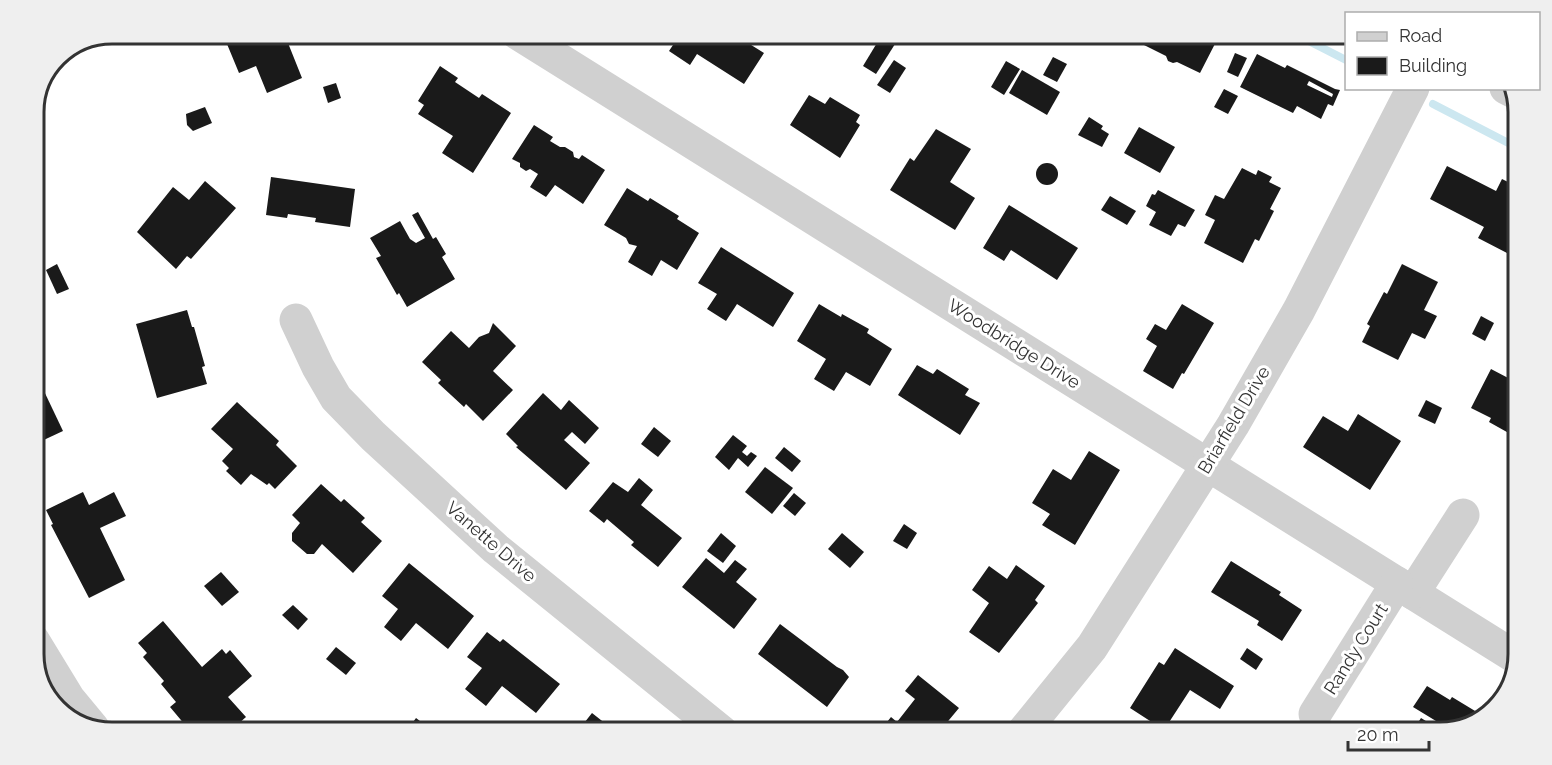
<svg xmlns="http://www.w3.org/2000/svg" width="1552" height="765" font-family="Raleway,sans-serif">
  <rect width="100%" height="100%" fill="#fff"/>
  <g fill="none" stroke-linecap="round" stroke-linejoin="round">
    <g stroke="#cce7f0" stroke-width="8">
      <polyline points="1293,33 1346,60"/>
      <polyline points="1433,104 1518,148"/>
    </g>
  </g>
  <g fill="#1a1a1a" fill-rule="evenodd">
    <polygon points="242,33 284,33 302,78 267,93 256,66 239,73 227,44 244,37"/>
    <polygon points="681,33 732,33 764,53 744,84 697,54 690,65 669,51"/>
    <polygon points="883,33 902,33 876,74 863,66"/>
    <polygon points="1128,33 1212,33 1219,36 1200,73 1177,62 1173,63 1168,61 1166,56 1126,36"/>
    <polygon points="1235,53 1247,58 1238,77 1227,72"/>
    <path d="M1257,54L1285,68L1287,65L1335,89L1340,90L1333,106L1328,104L1321,119L1297,106L1293,113L1240,87ZM1309,81L1333,94L1332,97L1307,85Z"/>
    <polygon points="1053,57 1067,64 1057,82 1043,75"/>
    <polygon points="894,60 906,68 890,93 877,85"/>
    <polygon points="1006,61 1020,69 1004,95 991,87"/>
    <polygon points="440,66 458,78 455,82 479,98 482,94 511,113 473,173 442,153 453,136 418,114 424,105 418,101"/>
    <polygon points="1022,70 1060,92 1047,115 1009,93"/>
    <polygon points="336,83 341,98 328,103 323,87"/>
    <polygon points="1224,89 1238,96 1228,114 1214,107"/>
    <polygon points="809,95 825,104 830,97 860,115 856,122 860,125 840,158 790,125"/>
    <polygon points="205,107 212,123 193,131 187,125 186,114"/>
    <polygon points="1089,117 1103,126 1101,129 1109,134 1102,147 1078,135"/>
    <polygon points="534,125 553,137 550,141 560,147 565,147 573,152 574,157 579,159 582,155 605,170 583,204 555,185 546,197 530,187 538,174 530,169 526,171 520,167 520,163 512,159"/>
    <polygon points="1139,127 1175,147 1160,173 1124,153"/>
    <polygon points="936,129 971,149 950,182 975,198 955,230 890,190 910,158 914,161"/>
    <circle cx="1047" cy="174" r="11"/>
    <polygon points="1447,166 1496,191 1502,179 1518,187 1518,203 1510,217 1517,220 1517,232 1507,253 1478,238 1484,227 1430,199"/>
    <polygon points="1242,168 1256,175 1258,170 1272,177 1269,182 1281,188 1270,209 1274,211 1259,241 1255,239 1243,263 1204,243 1215,220 1205,215 1215,195 1224,199"/>
    <polygon points="271,177 355,189 350,227 315,222 316,218 288,214 287,218 266,215"/>
    <polygon points="205,181 236,208 191,259 187,256 176,269 137,232 173,187 189,200"/>
    <polygon points="627,188 648,201 650,198 679,216 677,219 699,233 677,270 661,260 652,276 628,262 637,246 629,244 626,238 604,225"/>
    <polygon points="1158,190 1195,210 1185,227 1178,224 1171,236 1149,225 1156,212 1146,206 1152,194 1155,195"/>
    <polygon points="1110,196 1136,211 1127,225 1101,210"/>
    <polygon points="1009,205 1078,248 1057,280 1011,250 1004,261 983,248"/>
    <polygon points="418,212 433,239 436,237 446,254 442,257 455,279 407,307 399,293 397,295 376,258 381,256 370,238 400,221 410,239 416,243 425,238 412,215"/>
    <polygon points="721,247 794,293 773,327 737,304 726,321 707,309 717,294 698,283"/>
    <polygon points="57,264 69,289 57,294 46,270"/>
    <polygon points="1402,264 1438,282 1424,310 1437,316 1425,339 1412,333 1398,360 1362,342 1370,326 1367,324 1384,292 1387,294"/>
    <polygon points="819,304 841,317 842,314 869,329 867,333 892,349 870,386 846,372 834,391 814,379 826,359 797,341"/>
    <polygon points="1182,304 1214,323 1184,374 1182,373 1173,389 1143,371 1157,346 1146,339 1155,324 1166,330"/>
    <polygon points="1514,306 1516,308 1516,322 1508,319"/>
    <polygon points="187,310 192,327 194,327 205,366 202,367 207,384 157,398 136,324"/>
    <polygon points="1481,316 1494,323 1485,341 1472,334"/>
    <polygon points="493,323 516,346 493,371 513,390 483,421 466,404 464,407 438,383 441,380 422,362 451,331 469,348 479,337 489,333"/>
    <polygon points="917,365 933,374 937,369 969,389 965,395 980,403 960,435 898,395"/>
    <polygon points="33,368 63,431 33,445"/>
    <polygon points="1491,369 1512,380 1515,379 1514,436 1489,422 1491,418 1471,408"/>
    <polygon points="543,393 561,410 569,400 599,428 585,444 572,432 564,440 590,463 566,490 516,447 518,446 506,434"/>
    <polygon points="1426,400 1442,408 1435,424 1418,416"/>
    <polygon points="237,402 279,441 276,445 297,466 275,489 269,483 267,485 251,474 241,485 226,471 229,468 222,461 233,449 211,429"/>
    <polygon points="1358,414 1401,441 1370,490 1303,447 1323,416 1348,431"/>
    <polygon points="654,427 671,441 658,457 641,444"/>
    <polygon points="733,435 747,446 742,452 747,456 751,452 757,456 748,467 738,458 729,470 715,457"/>
    <polygon points="784,447 801,461 792,472 775,458"/>
    <polygon points="1089,451 1120,470 1075,545 1042,525 1050,514 1032,503 1053,469 1071,480"/>
    <polygon points="765,467 793,488 772,514 745,492"/>
    <polygon points="639,478 653,490 641,505 682,538 658,567 631,545 634,542 607,519 604,523 589,511 613,482 628,492"/>
    <polygon points="321,484 341,502 344,499 365,518 361,522 382,541 353,573 322,544 314,554 307,554 292,541 292,533 300,523 292,515"/>
    <polygon points="83,492 89,505 114,492 126,516 100,528 125,580 89,598 51,525 53,524 46,510"/>
    <polygon points="794,493 806,503 795,516 783,506"/>
    <polygon points="904,524 917,533 907,549 893,541"/>
    <polygon points="721,533 736,546 723,563 707,551"/>
    <polygon points="842,533 864,552 850,568 828,549"/>
    <polygon points="706,558 724,573 735,560 747,569 736,582 757,599 734,629 682,587"/>
    <polygon points="1231,561 1281,592 1279,595 1302,610 1282,641 1257,625 1259,621 1211,592"/>
    <polygon points="409,563 474,616 448,649 416,623 401,641 384,627 398,609 382,596"/>
    <polygon points="1016,565 1045,586 1035,600 1038,603 999,653 969,632 989,603 972,590 989,566 1007,579"/>
    <polygon points="221,572 239,592 222,606 204,586"/>
    <polygon points="293,605 308,619 298,630 282,615"/>
    <polygon points="163,621 202,667 222,649 226,654 230,650 252,676 228,697 246,717 229,732 191,732 170,707 176,702 161,684 164,681 143,657 147,653 138,643"/>
    <polygon points="780,624 837,667 843,670 849,677 827,707 758,654"/>
    <polygon points="487,632 500,642 503,639 560,684 536,713 502,686 486,706 465,689 482,668 467,657"/>
    <polygon points="336,647 356,663 346,675 326,659"/>
    <polygon points="1175,648 1234,686 1220,709 1190,690 1164,730 1130,708 1159,662 1164,665"/>
    <polygon points="1247,648 1263,659 1256,670 1240,659"/>
    <polygon points="918,675 959,708 939,732 881,732 880,731 891,717 897,722 915,699 905,691"/>
    <polygon points="1427,686 1450,700 1452,697 1485,717 1441,732 1415,732 1414,729 1421,718 1434,726 1436,721 1413,707"/>
    <polygon points="592,713 611,728 613,725 621,732 577,732"/>
    <polygon points="416,718 429,728 426,732 406,732"/>
  </g>
  <g fill="none" stroke-linecap="round" stroke-linejoin="round">
    <g stroke="#d0d0d0" stroke-width="33">
      <polyline points="517,33 1512,655"/>
      <polyline points="1506,88 1514,92"/>
      <polyline points="296,320 318,367 336,398 373,436 496,549 722,732"/>
      <polyline points="1413,593 1463,515"/>
      <polyline points="33,640 69,699 93,728"/>
      <polyline points="1315,714 1397,583"/>
      <polyline points="1023,732 1092,647 1233,425 1299,310 1413,88"/>
    </g>
  </g>
  <g text-anchor="middle" stroke-width="6" stroke-linejoin="round" paint-order="stroke">
    <g font-size="18" fill="#333" stroke="#fff">
      <text transform="translate(1014 344) rotate(32)" y="6">Woodbridge Drive</text>
      <text transform="translate(1234 420) rotate(-59)" y="6">Briarfield Drive</text>
      <text transform="translate(491 542) rotate(41)" y="6">Vanette Drive</text>
      <text transform="translate(1356 649) rotate(-58)" y="6">Randy Court</text>
    </g>
  </g>
  <path d="M0 0H1552V765H0ZM112 44H1440A68 68 0 0 1 1508 112V654A68 68 0 0 1 1440 722H112A68 68 0 0 1 44 654V112A68 68 0 0 1 112 44Z" fill="#efefef" fill-rule="evenodd"/>
  <path fill="none" stroke="#333" stroke-width="3" d="M112 44H1440A68 68 0 0 1 1508 112V654A68 68 0 0 1 1440 722H112A68 68 0 0 1 44 654V112A68 68 0 0 1 112 44Z"/>
  <rect x="1345" y="12" width="195" height="78" fill="#ffffff" stroke="#adadad" stroke-width="1.5"/>
  <rect x="1357" y="32" width="30" height="9" fill="#d0d0d0" stroke="#adadad" stroke-width="1.5"/>
  <text x="1399" y="42" font-size="18" fill="#333333">Road</text>
  <rect x="1357" y="57" width="30" height="18" fill="#1a1a1a" stroke="#adadad" stroke-width="1.5"/>
  <text x="1399" y="72" font-size="18" fill="#333333">Building</text>
  <path d="M1348 741v9h81v-9" fill="none" stroke="#333333" stroke-width="3"/>
  <text x="1357" y="741" font-size="18" fill="#333333" stroke="#ffffff" stroke-width="4.5" paint-order="stroke">20 m</text>
</svg>
